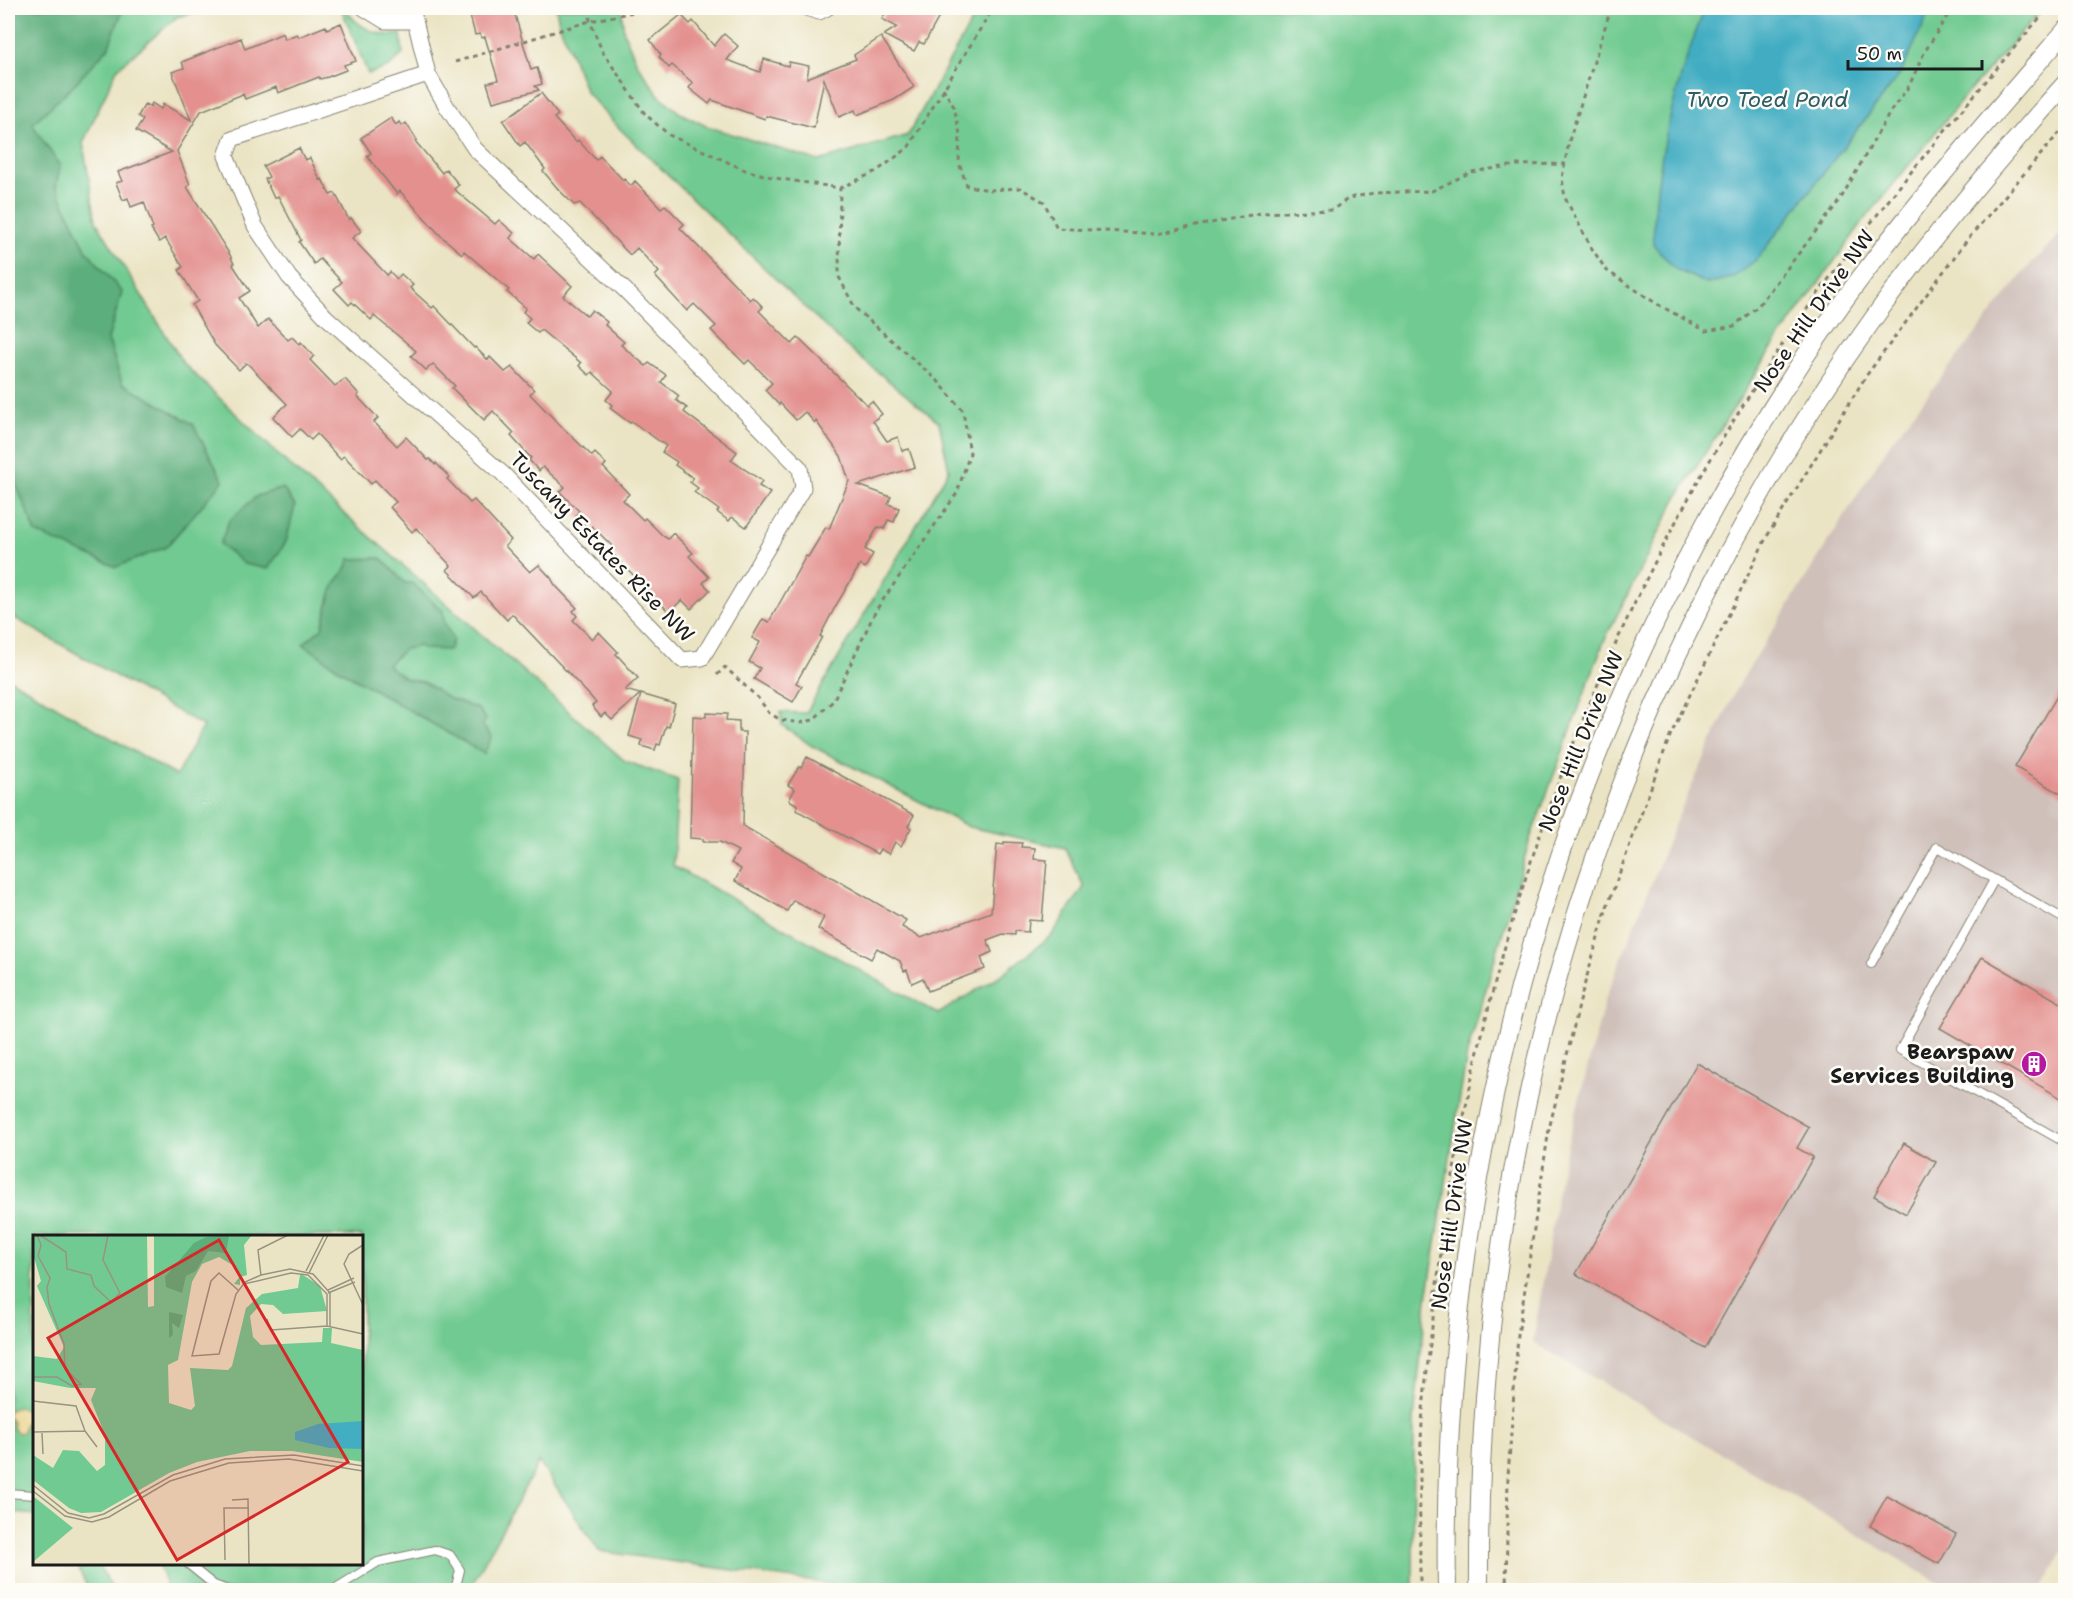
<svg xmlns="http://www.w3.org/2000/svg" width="2073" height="1598" font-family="'Shantell Sans',sans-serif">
  <rect width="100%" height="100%" fill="#fdfcf7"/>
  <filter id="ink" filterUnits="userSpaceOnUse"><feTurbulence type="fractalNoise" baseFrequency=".0167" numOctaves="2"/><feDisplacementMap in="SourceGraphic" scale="12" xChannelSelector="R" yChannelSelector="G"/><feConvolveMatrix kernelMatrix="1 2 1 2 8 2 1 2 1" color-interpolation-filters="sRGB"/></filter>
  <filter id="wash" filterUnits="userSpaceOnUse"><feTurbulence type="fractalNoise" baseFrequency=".008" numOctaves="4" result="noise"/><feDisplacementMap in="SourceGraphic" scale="24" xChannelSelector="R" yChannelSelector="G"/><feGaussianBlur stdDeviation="1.35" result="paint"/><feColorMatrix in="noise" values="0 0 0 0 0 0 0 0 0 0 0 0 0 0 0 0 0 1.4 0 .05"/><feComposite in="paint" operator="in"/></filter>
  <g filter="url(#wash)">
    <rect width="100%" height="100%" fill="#ebe4c4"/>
    <polygon fill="#cfc0ba" points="2065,229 2065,1548 2041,1590 1951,1590 1533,1342 1562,1166 1605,1000 1678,816 1736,689 1890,443 2029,266"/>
    <g fill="#71ca91" stroke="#467356" stroke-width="1.5">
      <polygon points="8,8 213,8 177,17 117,69 83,143 96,221 183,363 288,464 625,761 678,780 673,866 938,1014 1001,975 1052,935 1084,887 1065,848 969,827 812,746 782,725 780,712 806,713 949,470 939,422 842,343 619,128 586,92 559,23 556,8 621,8 624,33 638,65 658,94 680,113 706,126 819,161 908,135 979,8 2043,8 1966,95 1862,223 1772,348 1676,499 1604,641 1530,839 1467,1054 1427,1299 1414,1418 1413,1590 871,1590 599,1551 539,1462 469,1590 168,1590 158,1564 362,1564 362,1236 34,1236 34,1515 8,1512 8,678 176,776 203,726 8,614"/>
      <path d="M341,8H345C356,27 379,38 401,34L403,54L389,67L368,74Z"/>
      <polygon points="91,1564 98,1564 113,1590 89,1590 79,1570"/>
    </g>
    <g fill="#5cae7b" stroke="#3c654c" stroke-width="1.5">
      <polygon points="8,8 117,8 122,12 108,48 69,90 32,124 60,166 56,187 87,251 122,292 108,339 122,383 193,424 223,481 166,547 116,567 36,533 8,464"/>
      <polygon points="283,488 295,506 286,542 268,569 244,564 220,544 229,521 257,496"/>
      <polygon points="381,558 405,583 412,583 443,611 444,622 453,640 449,650 424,649 419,646 405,649 387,665 406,679 424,682 448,698 478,709 486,720 482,725 492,737 484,754 337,668 303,644 322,628 331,593 336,582 347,568 349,559"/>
    </g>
    <polygon fill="#eeda9e" stroke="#857b5d" stroke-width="1.5" points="17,1407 31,1411 34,1410 34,1422 25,1423 23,1432 19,1433 12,1428 13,1423 8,1417 8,1411"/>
    <path fill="#43adc2" stroke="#30646f" stroke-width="1.5" d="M1705,8H1931L1901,73L1757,259L1734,277L1707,284L1675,269L1653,244C1655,163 1675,83 1705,8Z"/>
    <g id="blocks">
      <g fill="#e3908e">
        <polygon points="468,8 513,8 531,70 537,68 542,84 535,86 539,90 493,102 487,83 498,80 485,37 482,38 480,34 475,35"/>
        <polygon points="888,8 944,8 924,44 919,42 914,51 884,35 897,27 882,19"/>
        <polygon points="681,15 690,24 693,21 714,46 724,34 738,46 727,60 760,72 764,59 788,66 789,62 809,66 807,78 856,59 854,55 881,37 914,87 894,100 857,115 855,110 839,117 824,79 814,128 766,116 765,119 712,100 709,104 689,88 693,83 672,65 669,68 659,57 661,55 650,40"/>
        <polygon points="341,23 356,61 344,65 346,70 328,77 320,79 319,77 278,93 276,87 245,99 243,94 201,111 177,151 190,185 187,187 230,255 234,264 233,265 250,291 239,298 258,328 268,319 288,340 292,337 299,344 301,342 314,356 310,360 335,386 345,379 359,394 357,396 378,418 374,422 397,446 406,437 428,460 430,459 435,465 436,463 449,477 447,479 470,503 474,500 511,540 505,546 530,572 539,565 551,578 555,585 577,608 573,611 577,616 573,620 592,639 599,632 618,652 616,654 638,678 625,690 640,694 612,720 605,713 601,717 592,706 596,703 591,697 512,614 507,620 481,592 474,598 447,570 451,566 416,528 412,532 390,507 396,502 375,480 371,484 344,456 340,459 317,434 311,440 300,429 292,437 273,417 287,404 248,364 246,363 239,370 215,345 192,305 198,301 179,270 183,267 165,238 159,242 151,229 153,228 144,202 131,207 128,198 123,200 116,183 122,181 118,172 172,152 136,131 143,120 138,116 145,104 150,107 152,103 161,109 163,104 191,120 172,72 184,68 182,62 241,38 245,49 283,33 285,39 297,34 299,37 326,26 327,29"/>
        <polygon points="541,93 558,115 554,118 576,142 578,140 596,160 600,156 623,180 624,179 631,186 635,181 661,208 665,205 684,224 680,228 750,300 753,297 763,307 759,311 792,344 798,338 867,405 872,401 882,414 873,421 887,441 898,437 902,451 909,449 915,467 858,485 891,497 888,504 899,508 894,522 888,520 884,529 878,527 865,549 873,554 865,568 860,565 835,607 820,636 822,637 796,683 802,686 793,702 754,679 760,668 749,662 760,642 752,638 763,619 769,622 806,556 808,557 826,527 829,529 849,481 841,456 816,421 815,423 805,412 796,420 780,403 779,405 765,390 772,383 749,360 745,364 711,330 716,326 694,304 687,311 655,276 659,272 637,248 630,255 580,203 574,205 559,190 543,171 545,169 525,142 520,146 503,121"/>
        <polygon points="391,118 396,125 399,122 402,126 406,123 417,140 415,141 442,173 446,169 459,185 454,189 495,224 499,220 514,233 510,238 534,259 538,254 572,286 563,296 587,316 592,310 607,322 605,325 624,342 621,345 646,366 649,363 666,375 661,382 679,396 676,400 687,408 684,412 737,452 731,460 762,481 759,486 770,493 746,527 732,517 729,521 717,512 719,510 694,492 698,488 690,482 693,478 675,465 677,462 662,452 666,446 631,421 630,423 610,408 612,405 606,400 613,391 592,372 589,375 579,366 581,363 541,330 538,333 526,323 530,318 523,312 526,308 507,292 509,290 464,251 462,254 441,236 400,191 397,194 367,156 371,153 361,138"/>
        <polygon points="299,148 305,160 310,158 320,180 322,179 330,195 335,193 349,220 351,218 361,231 352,238 387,275 390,272 397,279 401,274 413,285 410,288 432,308 434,306 474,348 475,347 488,360 490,357 505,372 512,367 534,390 530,394 555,420 592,456 595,453 606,464 603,467 629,494 623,500 643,520 645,518 663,536 668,539 673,533 693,553 689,556 709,577 703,583 710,590 691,609 682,600 669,612 610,551 614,548 592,526 589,529 576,515 579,511 560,492 565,487 543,467 539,471 529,460 531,458 511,436 514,433 493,411 484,420 452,388 455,386 433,364 426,370 411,356 416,351 402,339 374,316 371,320 352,302 349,305 334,289 342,282 320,259 314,264 299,242 301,240 278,196 274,198 265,179 269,177 263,166"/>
        <polygon points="2066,681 2066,797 2015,767"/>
        <polygon points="641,694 675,704 669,727 666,726 660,745 657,744 655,750 641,746 642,740 629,736"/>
        <polygon points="706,713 727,714 726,720 739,721 739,732 745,732 743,826 906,920 902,927 921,938 991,912 997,844 1004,845 1004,842 1022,843 1021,847 1035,848 1034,859 1047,860 1042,921 1029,920 1028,932 1015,931 1015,935 1003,934 987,940 992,952 981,957 985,969 928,991 923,978 912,983 907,970 904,971 900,961 877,948 871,959 818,929 824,917 793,900 787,911 735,881 741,869 731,863 738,851 720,842 703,842 703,839 690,838 693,716 706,717"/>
        <polygon points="807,757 914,815 908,826 911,828 901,846 895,842 889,854 880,849 877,854 796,810 798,805 789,800 795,789 788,785 799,767 801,768"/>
        <polygon points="1982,957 2066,1006 2066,1101 1940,1028"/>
        <polygon points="1697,1063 1809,1127 1797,1148 1813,1157 1705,1348 1576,1274"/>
        <polygon points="1904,1143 1936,1162 1906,1214 1874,1196"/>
        <polygon points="1887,1496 1956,1534 1939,1564 1870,1526"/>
      </g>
    </g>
  </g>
  <g filter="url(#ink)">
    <use href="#blocks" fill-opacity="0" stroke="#848070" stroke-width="1.5"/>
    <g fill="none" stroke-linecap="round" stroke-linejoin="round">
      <g stroke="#848070" stroke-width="10">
        <g id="service">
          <polyline points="1994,880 1900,1050 2066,1143"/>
          <polyline points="1871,964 1937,847 2066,920"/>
          <polyline points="8,1493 34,1495"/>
          <polyline points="188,1564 214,1585 227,1590"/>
          <polyline points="333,1590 378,1562 435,1550 450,1555 460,1570 455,1590"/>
        </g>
      </g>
      <g stroke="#848070" stroke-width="17">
        <g id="minor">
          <polyline points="364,8 385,21 415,21"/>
          <polyline points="412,8 428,74 447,107 475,149 625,290 800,468 803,488 702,658 682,660 503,474 326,317 289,277 255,226 226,156 232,139 428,74"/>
          <polyline points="806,8 819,12 827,8"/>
        </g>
      </g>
      <g stroke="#848070" stroke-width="20">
        <g id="tertiary">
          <path d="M1447,1590C1439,1146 1562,726 1806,355C1883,239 1975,135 2066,30"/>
          <path d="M1479,1590C1478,1438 1490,1284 1520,1135C1578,842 1701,558 1876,315C1934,234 1999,158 2066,83"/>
        </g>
      </g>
      <g stroke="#848070" stroke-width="3" stroke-dasharray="4.5 4.5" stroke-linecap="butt">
        <polyline points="589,8 590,21 602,51 645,114 669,135 745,170 775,178 840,188 877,171 908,148 993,8"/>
        <polyline points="1611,8 1569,141 1562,178 1565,198 1591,247 1606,270 1657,304 1706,331 1734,326 1758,306 1840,200 1889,114 1909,86 1924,53 1952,8"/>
        <polyline points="455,62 590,21 653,8"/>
        <polyline points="943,88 954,107 960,134 959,163 967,186 990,190 1020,188 1044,202 1057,228 1156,234 1261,213 1332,210 1349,198 1374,193 1432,191 1471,172 1516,165 1566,164"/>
        <polyline points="717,675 725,667 759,699 769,713 781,720 800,723 813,720 833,701 876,610 957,493 970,453 963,411 938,381 855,308 839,277 840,188"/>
        <path d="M1420,1590C1420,1541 1419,1491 1421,1441C1423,1398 1429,1354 1434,1310C1471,973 1585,644 1772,360C1855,235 1951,122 2048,8"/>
        <polyline points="1506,1590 1508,1476 1518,1335 1549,1129 1582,993 1607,907 1670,736 1766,538 1866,376 1967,240 2066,125"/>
      </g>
      <use href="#service" stroke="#fff" stroke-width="8"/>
      <use href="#minor" stroke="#fff" stroke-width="15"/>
      <use href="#tertiary" stroke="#fff" stroke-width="18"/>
    </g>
  </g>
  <defs>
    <g id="building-disc" transform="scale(1.35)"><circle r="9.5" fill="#b5179e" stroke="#fdfcf7"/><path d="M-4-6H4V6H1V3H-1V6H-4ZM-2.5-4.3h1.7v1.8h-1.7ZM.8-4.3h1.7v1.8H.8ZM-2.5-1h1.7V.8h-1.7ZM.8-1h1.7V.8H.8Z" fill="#fff"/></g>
  </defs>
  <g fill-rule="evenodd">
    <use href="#building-disc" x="2034" y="1064"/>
  </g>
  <g text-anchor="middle" stroke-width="5" stroke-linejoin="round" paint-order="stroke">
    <g font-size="21" fill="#1c1c1c" stroke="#fdfcf7">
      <text transform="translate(1814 311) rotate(-55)" y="7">Nose Hill Drive NW</text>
      <text transform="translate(602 547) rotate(46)" y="7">Tuscany Estates Rise NW</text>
      <text transform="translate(1581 741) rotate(-68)" y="7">Nose Hill Drive NW</text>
      <text transform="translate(1452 1214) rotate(-82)" y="7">Nose Hill Drive NW</text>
    </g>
    <g font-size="21" font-weight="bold" fill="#1c1c1c" stroke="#fdfcf7" text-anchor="end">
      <text x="2014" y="1059">Bearspaw<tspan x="2014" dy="24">Services Building</tspan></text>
    </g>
    <g font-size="22" font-style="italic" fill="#2e5d67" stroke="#fdfcf7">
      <text x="1767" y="107">Two Toed Pond</text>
    </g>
  </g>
  <g transform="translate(33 1235)">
    <rect width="330" height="330" fill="#ebe4c4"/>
    <path d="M0,0H114L115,72L121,71V0H219L211,10L214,40L207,42V50L201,49L208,40L203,32L186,22L169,29L159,47L145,125L135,130L136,168L158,175L162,171L157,133L195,135L199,131L213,73L229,59L265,53L267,40H270L287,51L294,76L250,79L240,70L228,69L217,81L220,102L228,110L289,107L290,93H299L298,108L330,115V227L259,216H217L164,227L136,238L68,277L48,278L36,273L0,245V220L20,233L30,215L46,216L64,236L72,230V200L58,165L63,153H37L0,146V121L24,124L31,112L4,51L8,46L0,19ZM0,261L40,293L0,327Z" fill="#71ca91"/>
    <path d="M196,0L193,18L175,16L163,36L153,41L149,58L133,52L132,42L161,8L173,2ZM136,77L150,80L146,93L139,88L140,100L136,103Z" fill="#5cae7b"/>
    <path d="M330,186V214L296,213L262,205V197L285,189Z" fill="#43adc2"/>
    <path fill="none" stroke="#989481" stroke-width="1.5" d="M7,0L33,17L34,34L58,40L61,51L78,67L87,58L70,25L75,0M330,10L316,19L311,29L330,70M273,36L291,0M276,38L295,0M228,41L225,15L255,0M211,49L258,38L275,40L294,59V91M205,55L186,38L178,46L159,121L186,119L203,59L212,47L228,40L257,34L280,39L297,58V91M295,55L321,43M295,58L322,47M234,84L238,95L294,91L330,99M0,142H24L39,151L48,149L32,134L31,109L16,69L14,52L17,43L5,21L8,10L4,0M0,166L43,171L52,196L0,197M52,196L64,212M9,198L10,219M0,250L35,278L56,283L71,279L140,240L192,224L261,220L330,231M0,256L32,281L59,287L76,282L137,246L196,228L256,224L330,236M199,265L215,264L216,330M192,325L191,273H216"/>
    <path fill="#d62828" fill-opacity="0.15" stroke="#d62828" stroke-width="3" d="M186,5L315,227L144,325L15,103Z"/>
    <rect width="330" height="330" fill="none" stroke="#1c1c1c" stroke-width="3"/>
  </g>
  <rect width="2073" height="1598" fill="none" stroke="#fdfcf7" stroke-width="30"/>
  <path d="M1848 60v9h134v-9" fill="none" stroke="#1c1c1c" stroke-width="3"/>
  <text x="1857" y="60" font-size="18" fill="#1c1c1c" stroke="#fdfcf7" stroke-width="4.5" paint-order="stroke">50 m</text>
</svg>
